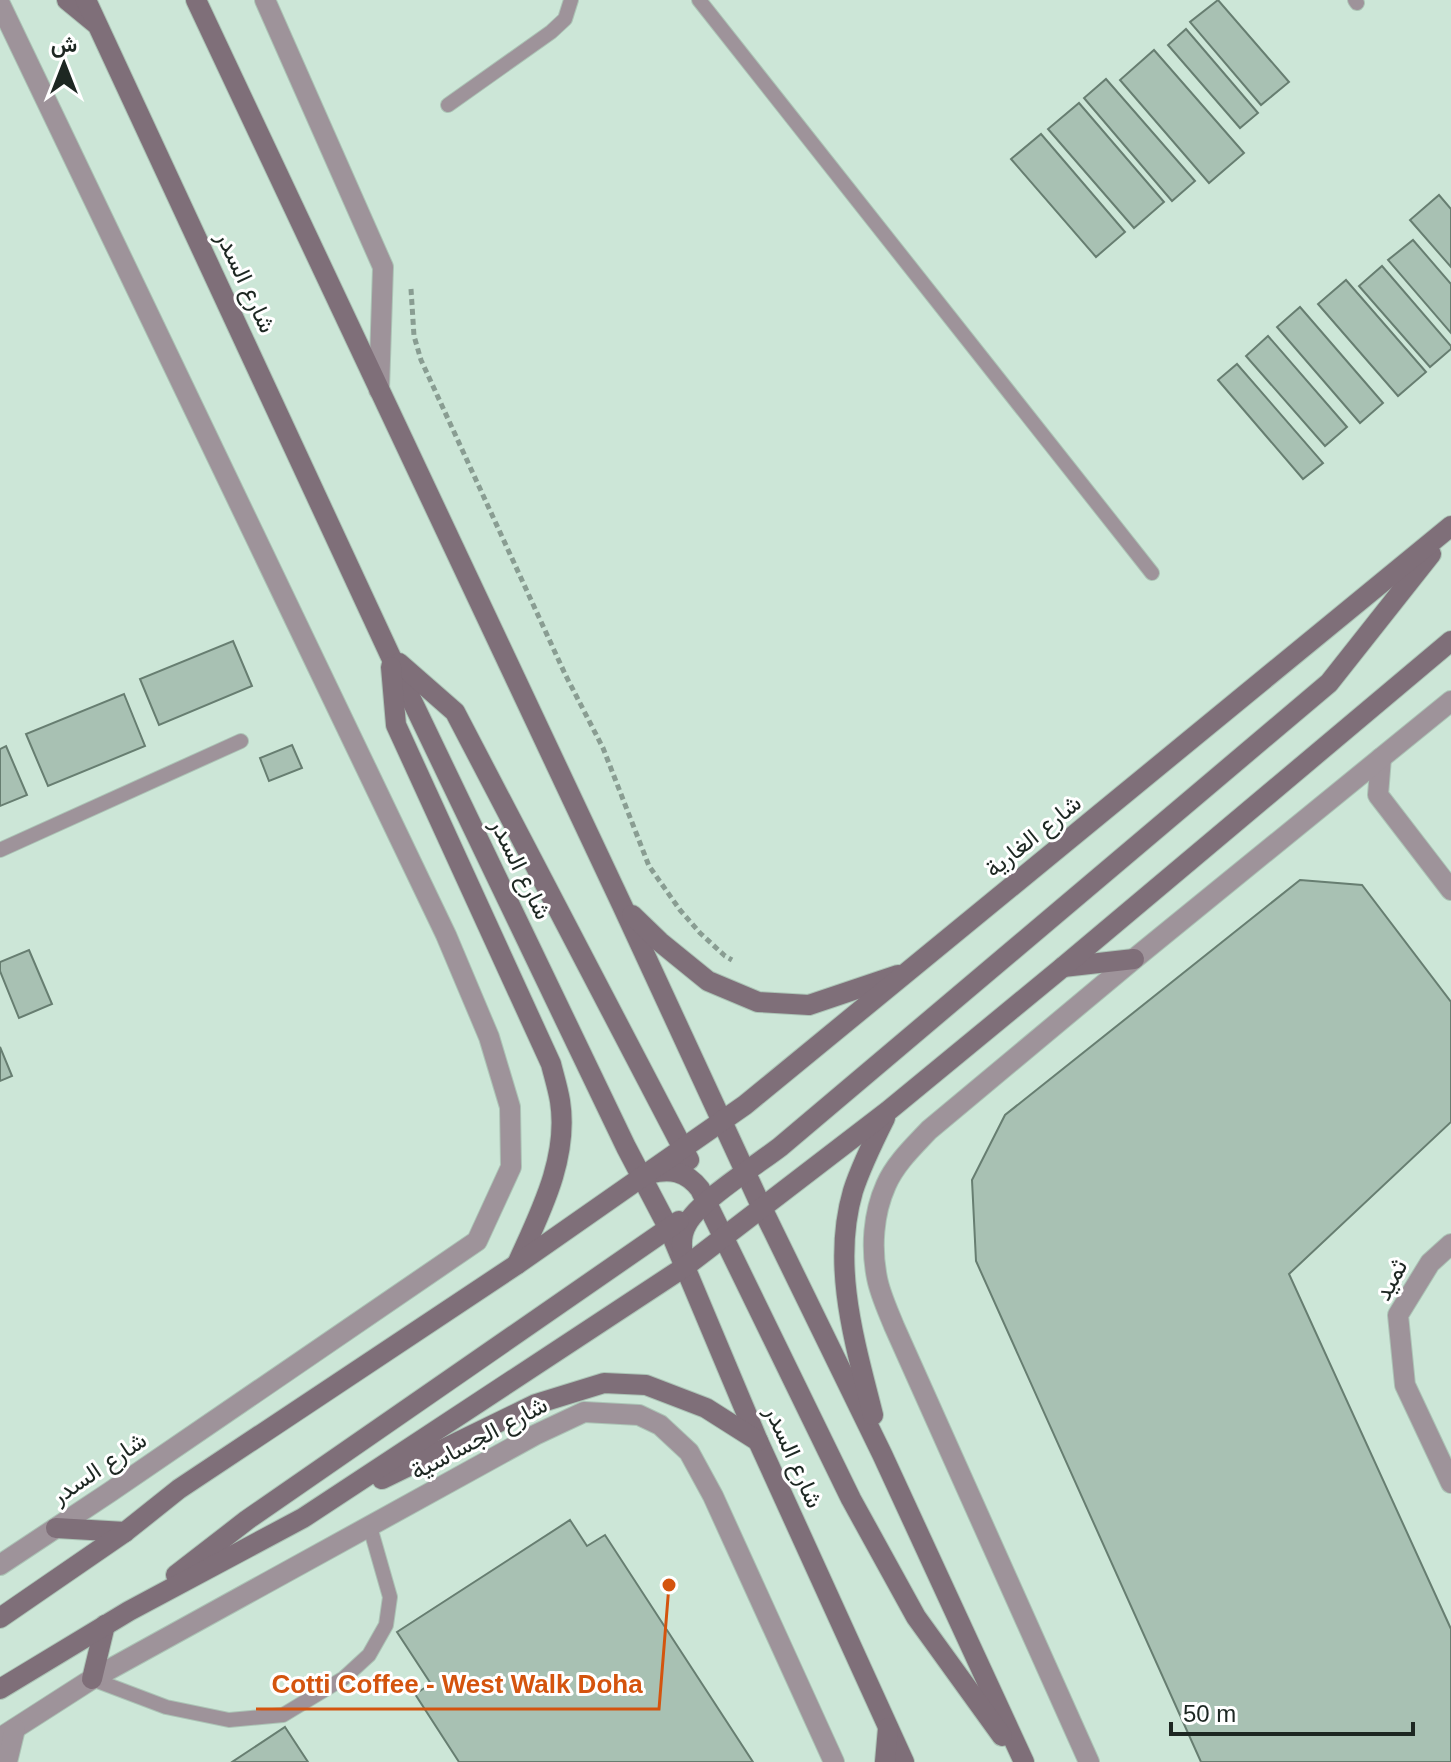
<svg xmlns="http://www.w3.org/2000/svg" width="1451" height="1762" font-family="Helvetica,Vazirmatn,sans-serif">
  <rect width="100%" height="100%" fill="#cce6d7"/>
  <g fill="#a8c1b3" stroke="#677e71" stroke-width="2">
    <polygon points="1218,0 1289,82 1261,105 1190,22"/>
    <polygon points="1186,29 1258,113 1240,128 1168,45"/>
    <polygon points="1154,50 1244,153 1209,183 1120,80"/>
    <polygon points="1106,79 1195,181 1172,201 1084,98"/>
    <polygon points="1079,103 1164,202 1134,228 1048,129"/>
    <polygon points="1041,134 1125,232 1096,257 1011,159"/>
    <polygon points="1439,195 1451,209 1451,267 1410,220"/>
    <polygon points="1413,240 1451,284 1451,333 1388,260"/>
    <polygon points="1382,266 1451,346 1451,349 1430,367 1359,286"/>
    <polygon points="1346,280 1426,372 1398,396 1318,304"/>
    <polygon points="1300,307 1383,403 1360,423 1277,327"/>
    <polygon points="1268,336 1347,427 1325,446 1246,356"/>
    <polygon points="1237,364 1323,463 1303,479 1218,380"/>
    <polygon points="233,641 252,686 159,725 140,679"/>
    <polygon points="124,694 145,746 48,786 26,734"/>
    <polygon points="292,745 302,768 269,781 260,758"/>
    <polygon points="6,746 27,795 0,806 0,749"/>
    <polygon points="1300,880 1362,885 1451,1002 1451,1122 1289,1274 1451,1629 1451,1762 1201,1762 976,1261 972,1180 1005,1115"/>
    <polygon points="29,950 52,1004 19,1018 0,971 0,962"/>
    <polygon points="0,1047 12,1076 0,1081"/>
    <polygon points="570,1520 587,1546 605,1535 753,1762 459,1762 415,1694 431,1684 397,1632"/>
    <polygon points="285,1727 308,1762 232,1762"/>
  </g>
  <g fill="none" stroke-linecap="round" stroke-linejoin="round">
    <g stroke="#acc4b6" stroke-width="16">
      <g id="lane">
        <polyline points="699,0 1152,573"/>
        <polyline points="1355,0 1357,3"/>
        <polyline points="448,105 551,32 565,19 571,0"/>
        <polyline points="0,850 241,741"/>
        <polyline points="92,1679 166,1707 229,1720 283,1715 344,1678 369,1655 386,1625 390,1597 370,1527"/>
      </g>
    </g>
    <g stroke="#acc4b6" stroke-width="22">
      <g id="street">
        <polyline points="265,0 383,267 379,390"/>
        <polyline points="0,4 446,935 489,1037 510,1107 511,1167 477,1241 110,1492 0,1565"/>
        <polyline points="1381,758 1378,795 1451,890"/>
        <polyline points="1451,1244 1430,1263 1398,1315 1405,1385 1451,1483"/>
        <polyline points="0,1738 92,1679 535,1435 584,1412 639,1415 660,1425 689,1452 713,1496 834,1762"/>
        <polyline points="7,1762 15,1729"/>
        <path d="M1089,1762L894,1326C888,1311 880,1294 877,1278C871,1248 873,1214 886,1185C895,1164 913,1147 929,1130L1134,959L1451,701"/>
      </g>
    </g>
    <g stroke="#acc4b6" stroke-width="22">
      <g id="secondary">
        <polyline points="67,0 95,23"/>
        <polyline points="86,0 390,655 626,1147 669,1229 758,1441 904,1762"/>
        <polyline points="196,0 622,905 762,1208 882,1454 1024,1762"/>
        <polyline points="399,663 455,712 689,1160"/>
        <path d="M391,667L396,725L551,1064C554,1076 558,1089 560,1101C569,1158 540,1213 517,1264"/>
        <polyline points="632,915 660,942 708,981 758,1002 809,1005 898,975"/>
        <polyline points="1063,967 1134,959"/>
        <path d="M649,1174C670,1168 686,1171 700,1189L851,1499L916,1617L1002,1736"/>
        <path d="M683,1255C681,1244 681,1234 687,1224C699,1201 758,1164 780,1147L1329,683L1431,554"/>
        <path d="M873,1415C855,1343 831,1266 853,1191C861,1166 873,1142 885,1118"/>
        <polyline points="382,1479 536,1404 604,1383 646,1385 706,1408 758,1441"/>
        <polyline points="56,1528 125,1532"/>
        <polyline points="176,1575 247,1520 679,1221"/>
        <polyline points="0,1618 125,1532 179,1489 516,1265 745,1105 1451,526"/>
        <polyline points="92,1679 105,1625"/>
        <polyline points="0,1689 129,1611 303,1518 686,1266 888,1111 1063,967 1451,641"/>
        <polyline points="885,1762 888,1728"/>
      </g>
    </g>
    <polyline stroke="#899d92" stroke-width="5" stroke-dasharray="6 4" stroke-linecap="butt" points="411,289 414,336 421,360 565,674 603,748 649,866 680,910 700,933 725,956 732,960"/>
    <use href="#lane" stroke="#9e939a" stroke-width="14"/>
    <use href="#street" stroke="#9e939a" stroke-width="20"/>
    <use href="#secondary" stroke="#7f6f79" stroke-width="20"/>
  </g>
  <g text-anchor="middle" stroke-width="6" stroke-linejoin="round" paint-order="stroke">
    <g font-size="24" fill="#1d2722" stroke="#fff">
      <text transform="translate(246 282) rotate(65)" y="8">شارع السدر</text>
      <text transform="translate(1033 836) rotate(-39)" y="8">شارع الغارية</text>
      <text transform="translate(521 869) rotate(64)" y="8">شارع السدر</text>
      <text transform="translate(1391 1280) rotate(-62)" y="8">ثميد</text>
      <text transform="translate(479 1438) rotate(-28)" y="8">شارع الجساسية</text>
      <text transform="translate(794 1457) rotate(66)" y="8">شارع السدر</text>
      <text transform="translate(99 1468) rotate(-34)" y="8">شارع السدر</text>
    </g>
  </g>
  <path fill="none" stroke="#d4540e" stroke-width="3" d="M669 1585L659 1709H256"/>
  <circle fill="#d4540e" stroke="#fff" stroke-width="3" cx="669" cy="1585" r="8"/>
  <g font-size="26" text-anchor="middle" font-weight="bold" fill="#d4540e" stroke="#fff" stroke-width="6" stroke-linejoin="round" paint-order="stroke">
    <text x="457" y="1693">Cotti Coffee - West Walk Doha</text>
  </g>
  <g transform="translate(64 64)" stroke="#ffffff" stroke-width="6" paint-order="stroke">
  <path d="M0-6L14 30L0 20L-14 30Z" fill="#1d2722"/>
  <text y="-12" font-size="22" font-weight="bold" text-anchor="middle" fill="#1d2722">ش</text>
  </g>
  <path d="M1171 1722v12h242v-12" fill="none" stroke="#1d2722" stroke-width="4"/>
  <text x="1183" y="1722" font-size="24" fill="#1d2722" stroke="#ffffff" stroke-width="6" paint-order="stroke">50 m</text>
</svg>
